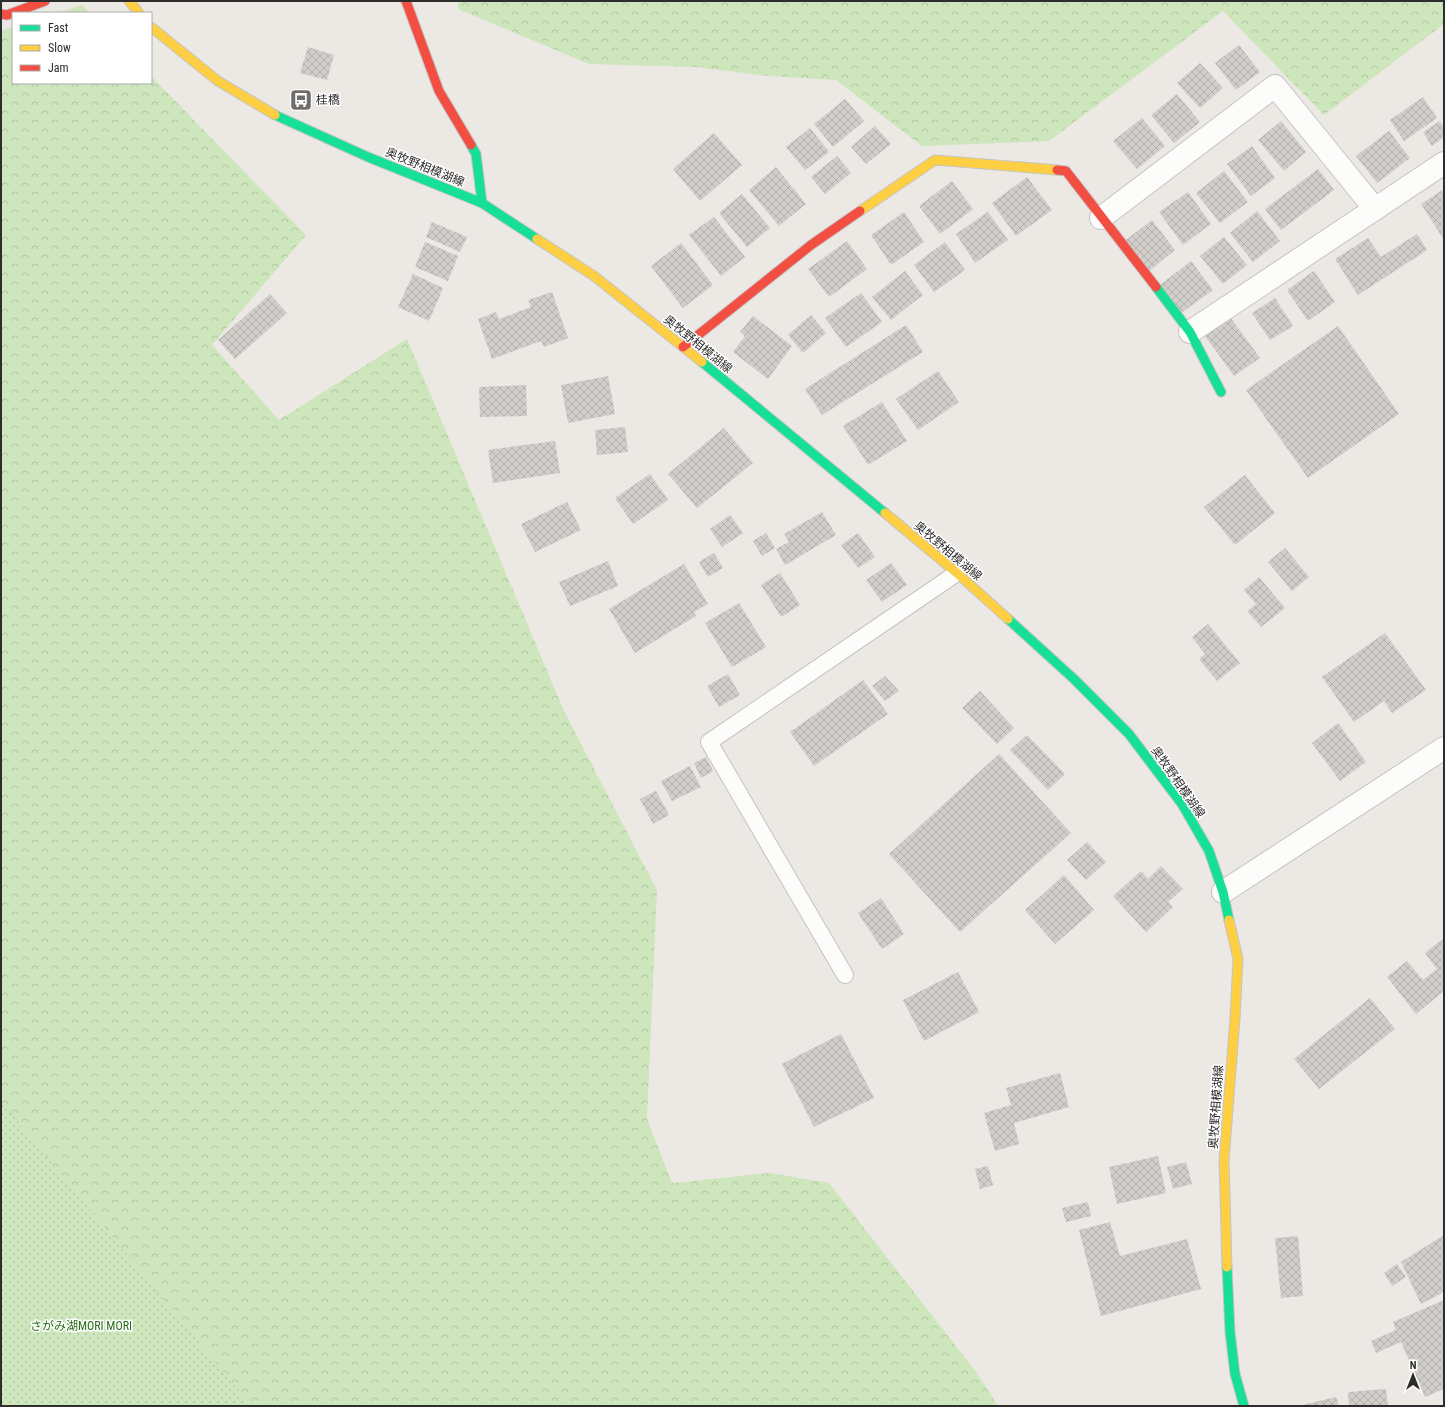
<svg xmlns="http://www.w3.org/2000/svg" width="1445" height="1407" font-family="'Roboto Condensed','Noto Sans JP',sans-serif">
  <defs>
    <pattern id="forest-crowns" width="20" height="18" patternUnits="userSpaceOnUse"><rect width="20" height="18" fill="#cee6bc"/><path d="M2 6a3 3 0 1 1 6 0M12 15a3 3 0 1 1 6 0" fill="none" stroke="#b1c6a2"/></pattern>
    <pattern id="park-dots" width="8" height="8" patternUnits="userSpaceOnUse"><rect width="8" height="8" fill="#cee6bc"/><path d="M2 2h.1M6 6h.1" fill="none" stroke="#b1c6a2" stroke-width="1.8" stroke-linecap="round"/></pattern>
    <pattern id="building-cross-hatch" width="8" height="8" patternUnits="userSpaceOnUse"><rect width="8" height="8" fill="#d1ceca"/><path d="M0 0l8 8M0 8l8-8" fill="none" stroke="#b4b1ae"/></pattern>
  </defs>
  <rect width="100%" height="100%" fill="#ece8e4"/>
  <g fill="url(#forest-crowns)">
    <polygon points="458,1 1444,1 1444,24 1324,115 1223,11 1049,141 922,146 836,80 768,76 696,67 589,64 458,9"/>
    <polygon points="82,5 89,13 57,13"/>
    <polygon points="13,27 13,83 151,83 151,76 306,235 212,345 279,420 407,339 564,711 657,890 647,1119 672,1183 770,1173 829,1183 977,1373 998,1406 1,1406 1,31"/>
  </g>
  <polygon fill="url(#park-dots)" points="1,1101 251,1406 1,1406"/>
  <g fill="url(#building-cross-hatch)">
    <polygon points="1239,45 1260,72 1236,90 1215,63"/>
    <polygon points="308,47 334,55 327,80 300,73"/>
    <polygon points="1200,63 1223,88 1200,108 1177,83"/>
    <polygon points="1177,94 1200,122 1174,143 1151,115"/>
    <polygon points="1423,97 1437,118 1404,141 1390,120"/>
    <polygon points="845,99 864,121 833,147 814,124"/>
    <polygon points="1142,118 1165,146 1137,169 1113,141"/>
    <polygon points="1281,121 1306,152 1284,171 1258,140"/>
    <polygon points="1440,121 1444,128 1444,137 1432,146 1423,132"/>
    <polygon points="875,126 891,144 866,164 851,147"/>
    <polygon points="810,128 829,152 805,170 786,147"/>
    <polygon points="1389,131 1410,158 1377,183 1356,156"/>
    <polygon points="714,133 742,165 700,201 673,169"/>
    <polygon points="1252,146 1275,178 1251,196 1227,164"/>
    <polygon points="837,156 851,173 825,194 811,177"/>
    <polygon points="776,167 806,204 779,226 749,190"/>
    <polygon points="1318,169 1334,190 1281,230 1265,209"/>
    <polygon points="1224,171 1248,202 1220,223 1196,193"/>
    <polygon points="1027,177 1052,210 1016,236 992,203"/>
    <polygon points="952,181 973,209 940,234 919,206"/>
    <polygon points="1444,189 1444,240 1421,204"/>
    <polygon points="1188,192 1211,224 1183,245 1159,212"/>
    <polygon points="742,194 770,228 747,247 719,213"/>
    <polygon points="1257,211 1280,241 1253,262 1230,233"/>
    <polygon points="904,212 924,242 891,265 871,235"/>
    <polygon points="988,212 1008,240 975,263 956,234"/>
    <polygon points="714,217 745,257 721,276 689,235"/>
    <polygon points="1152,220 1175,250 1148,272 1123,242"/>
    <polygon points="432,222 467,237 460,252 426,237"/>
    <polygon points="1417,234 1427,250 1358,295 1335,259 1368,238 1381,257"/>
    <polygon points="1224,237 1247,265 1223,284 1200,256"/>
    <polygon points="847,241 867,269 829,297 808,269"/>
    <polygon points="425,242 458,256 448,281 415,267"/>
    <polygon points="945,242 965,270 934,292 914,265"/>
    <polygon points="681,243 713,285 683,308 651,266"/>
    <polygon points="1191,261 1213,290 1181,313 1160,285"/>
    <polygon points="905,271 923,295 891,320 872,297"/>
    <polygon points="1314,271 1335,302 1308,321 1287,290"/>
    <polygon points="413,274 443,288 429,321 398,307"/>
    <polygon points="552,292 568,338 544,347 541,341 492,359 478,319 496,312 499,319 531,307 528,300"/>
    <polygon points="861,293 882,322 846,347 825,318"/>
    <polygon points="270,294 287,313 235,359 218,340"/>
    <polygon points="1275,298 1293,326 1270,340 1252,313"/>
    <polygon points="811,315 826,333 803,353 788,335"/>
    <polygon points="753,316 792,346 768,379 733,352 745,336 740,332"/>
    <polygon points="1230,317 1260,358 1234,376 1205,336"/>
    <polygon points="906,325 923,352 822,415 805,389"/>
    <polygon points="1338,326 1399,414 1308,478 1246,390"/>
    <polygon points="938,371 959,402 918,430 896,399"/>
    <polygon points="608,376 615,414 568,423 561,385"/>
    <polygon points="526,385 527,416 480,417 479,387"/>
    <polygon points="882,402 907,441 868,465 843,426"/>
    <polygon points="625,427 628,452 597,455 595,430"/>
    <polygon points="724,428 753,463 697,508 668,474"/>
    <polygon points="555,441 560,473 493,483 488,450"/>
    <polygon points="650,474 668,500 633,524 615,498"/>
    <polygon points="1245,475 1275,513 1235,545 1204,507"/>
    <polygon points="567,502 581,530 535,552 521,524"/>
    <polygon points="822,512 836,535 785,565 776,549 789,542 784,534"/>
    <polygon points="730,515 743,533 722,547 710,529"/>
    <polygon points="766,533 775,548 762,556 753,541"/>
    <polygon points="858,533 875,557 858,568 841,545"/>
    <polygon points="1285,548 1309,577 1292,591 1268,562"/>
    <polygon points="714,553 723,568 708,577 699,562"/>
    <polygon points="608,561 618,586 570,606 559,582"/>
    <polygon points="891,563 907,585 882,602 866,580"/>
    <polygon points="684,564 708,604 694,612 696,616 635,653 609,609"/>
    <polygon points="780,573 800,605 781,617 761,585"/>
    <polygon points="1259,577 1285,608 1261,627 1247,611 1256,604 1244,590"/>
    <polygon points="739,603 766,647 732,667 705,623"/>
    <polygon points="1208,624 1240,663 1217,681 1199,659 1205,654 1192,637"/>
    <polygon points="1385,633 1426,690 1392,713 1384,701 1354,722 1322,677"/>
    <polygon points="728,674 740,695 719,707 707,686"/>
    <polygon points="885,676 899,691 885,701 872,686"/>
    <polygon points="863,680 888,714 814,766 790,732"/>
    <polygon points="980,691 1014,728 997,744 962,708"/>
    <polygon points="1338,723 1366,762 1340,781 1312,743"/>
    <polygon points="1027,735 1065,774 1048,790 1010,750"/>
    <polygon points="999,754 1071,833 960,932 889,854"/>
    <polygon points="706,757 713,771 701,778 694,763"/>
    <polygon points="690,766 701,787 672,801 661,781"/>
    <polygon points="656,791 669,815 653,824 640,799"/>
    <polygon points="1087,842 1106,862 1086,880 1067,860"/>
    <polygon points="1161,866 1183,889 1168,902 1173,907 1146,932 1113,896 1141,871 1148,879"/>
    <polygon points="1064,875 1094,910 1055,944 1025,910"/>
    <polygon points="881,898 904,934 882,949 858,913"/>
    <polygon points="1444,938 1444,991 1416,1014 1387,977 1407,961 1423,980 1437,969 1425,953"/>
    <polygon points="958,972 979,1012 924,1041 903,1000"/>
    <polygon points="1370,998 1395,1029 1319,1089 1294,1059"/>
    <polygon points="841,1034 874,1098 814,1127 782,1064"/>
    <polygon points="1060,1073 1069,1107 1014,1123 1019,1144 995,1151 984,1113 1011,1105 1006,1088"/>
    <polygon points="1158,1156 1166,1193 1117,1204 1109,1167"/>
    <polygon points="1186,1162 1192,1184 1173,1189 1167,1167"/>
    <polygon points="988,1166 993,1185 980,1189 975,1169"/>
    <polygon points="1088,1202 1091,1216 1066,1222 1062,1208"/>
    <polygon points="1110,1222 1120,1256 1187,1239 1201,1289 1101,1316 1079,1230"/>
    <polygon points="1444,1235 1444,1292 1421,1304 1401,1262"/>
    <polygon points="1298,1236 1303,1296 1281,1298 1275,1238"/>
    <polygon points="1397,1264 1406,1277 1392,1286 1384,1273"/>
    <polygon points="1444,1300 1444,1389 1425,1397 1401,1342 1376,1353 1371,1341 1396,1330 1393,1322"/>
    <polygon points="1386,1389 1388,1406 1349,1406 1348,1392"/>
    <polygon points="1336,1397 1339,1406 1302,1406 1302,1405"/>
  </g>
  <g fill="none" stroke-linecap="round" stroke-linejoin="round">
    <g stroke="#c5c4c4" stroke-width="18">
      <polyline id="lane" points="845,975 709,742 957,573"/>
    </g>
    <g stroke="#c5c4c4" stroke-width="24">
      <g id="street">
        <polyline points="1101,218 1275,86 1375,209"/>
        <polyline points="1190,332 1444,163"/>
        <polyline points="1223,892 1444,748"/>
      </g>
    </g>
    <g stroke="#c5c4c4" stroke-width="11">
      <g id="fast">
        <polyline points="275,115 368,157 482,203 537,239"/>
        <polyline points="471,145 476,154 482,203"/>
        <polyline points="1156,287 1190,332 1221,392"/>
        <polyline points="702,362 885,513"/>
        <polyline points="1008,619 1074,679 1129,734 1182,804 1209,851 1223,892 1229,920"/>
        <polyline points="1227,1267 1230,1332 1235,1374 1244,1406"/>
      </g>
    </g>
    <g stroke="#c5c4c4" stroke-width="11">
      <g id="slow">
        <polyline points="129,1 139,13"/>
        <polyline points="151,27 218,81 275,115"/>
        <polyline points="860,211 935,160 1057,170"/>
        <polyline points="537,239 594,276 702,362"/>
        <polyline points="885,513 957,573 1008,619"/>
        <polyline points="1227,1267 1224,1160 1235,1019 1238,959 1229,920"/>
      </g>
    </g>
    <g stroke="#c5c4c4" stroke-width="11">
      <g id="jam">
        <polyline points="406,1 439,91 471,145"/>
        <polyline points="1,14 7,15 45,1"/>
        <polyline points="1057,170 1066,171 1156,287"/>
        <polyline points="683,347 811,245 860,211"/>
      </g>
    </g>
    <use href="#lane" stroke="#fcfcfb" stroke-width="16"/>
    <use href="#street" stroke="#fcfcfb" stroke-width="22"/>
    <use href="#fast" stroke="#16e098" stroke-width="9"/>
    <use href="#slow" stroke="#ffcf43" stroke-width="9"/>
    <use href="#jam" stroke="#f24e42" stroke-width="9"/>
  </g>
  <defs>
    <g id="bus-square" transform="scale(1.15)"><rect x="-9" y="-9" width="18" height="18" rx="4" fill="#706e6d" stroke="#fff"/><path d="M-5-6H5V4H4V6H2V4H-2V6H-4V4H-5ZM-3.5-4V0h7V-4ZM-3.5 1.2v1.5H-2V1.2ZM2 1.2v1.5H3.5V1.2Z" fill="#fff"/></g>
  </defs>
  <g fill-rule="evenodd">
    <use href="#bus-square" x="301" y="100"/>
  </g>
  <g text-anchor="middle" stroke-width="3" stroke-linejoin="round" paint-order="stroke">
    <g font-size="12" fill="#2d2d2d" stroke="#fff" text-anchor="start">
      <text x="316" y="104">桂橋</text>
    </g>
    <g font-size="12" fill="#2d2d2d" stroke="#fff">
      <text transform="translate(425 167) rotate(22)" y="4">奥牧野相模湖線</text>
      <text transform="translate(698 344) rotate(39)" y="4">奥牧野相模湖線</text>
      <text transform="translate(948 551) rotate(40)" y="4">奥牧野相模湖線</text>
      <text transform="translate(1178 782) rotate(55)" y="4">奥牧野相模湖線</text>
      <text transform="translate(1216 1107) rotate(-86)" y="4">奥牧野相模湖線</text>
    </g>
    <g font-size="12" fill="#2b6e1a" stroke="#fff">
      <text x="81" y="1330">さがみ湖MORI MORI</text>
    </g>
  </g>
  <rect width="1445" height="1407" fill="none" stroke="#2d2d2d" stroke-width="4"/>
  <rect x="12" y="12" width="140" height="72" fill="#ffffff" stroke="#ababab"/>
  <rect x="20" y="25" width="20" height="6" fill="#16e098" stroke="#ababab"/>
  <text x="48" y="32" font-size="12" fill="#2d2d2d">Fast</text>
  <rect x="20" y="45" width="20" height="6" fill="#ffcf43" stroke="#ababab"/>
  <text x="48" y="52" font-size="12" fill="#2d2d2d">Slow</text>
  <rect x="20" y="65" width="20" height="6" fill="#f24e42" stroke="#ababab"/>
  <text x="48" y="72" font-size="12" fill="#2d2d2d">Jam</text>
  <g transform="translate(1413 1375)" stroke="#ffffff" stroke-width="3" paint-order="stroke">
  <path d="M0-3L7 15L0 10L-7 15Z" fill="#2d2d2d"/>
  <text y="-6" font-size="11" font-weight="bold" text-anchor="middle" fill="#2d2d2d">N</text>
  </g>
</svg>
